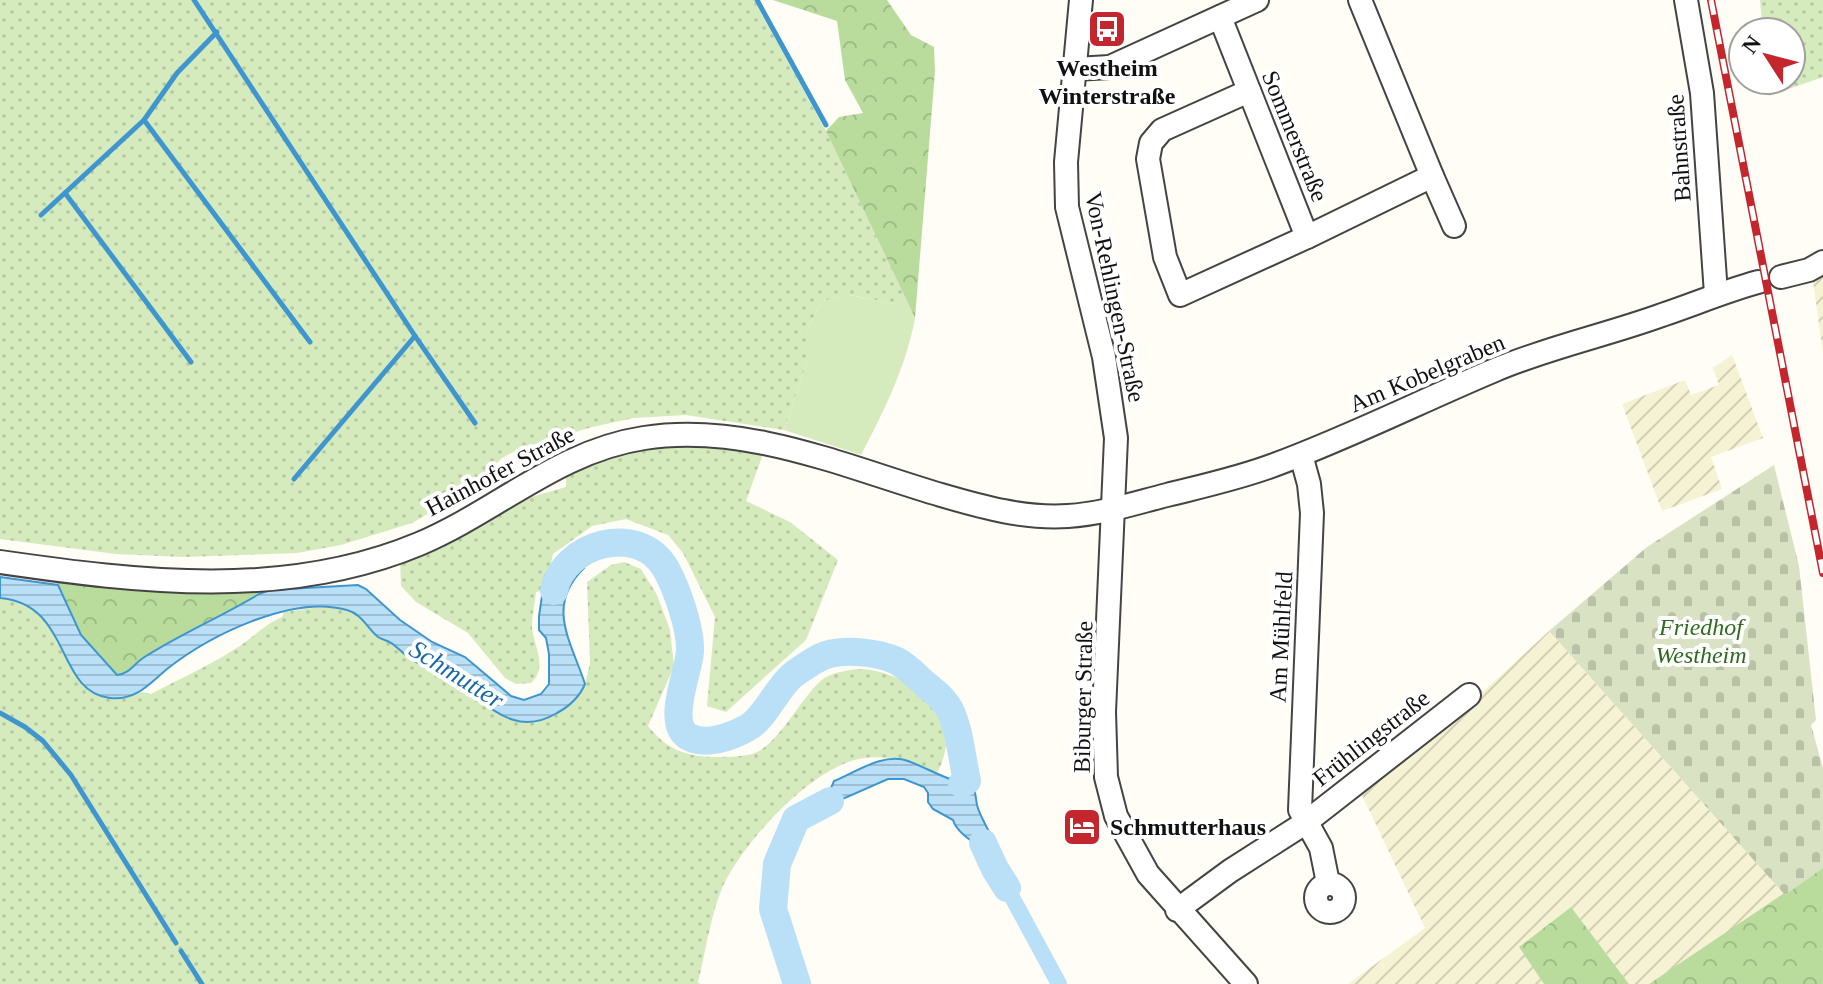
<svg xmlns="http://www.w3.org/2000/svg" width="1823" height="984" font-family="Georgia,serif">
  <defs>
    <pattern id="farmland-furrows" width="10" height="10" patternUnits="userSpaceOnUse" patternTransform="scale(2)"><rect width="10" height="10" fill="#f6f3d4"/><path d="M-1 1l2-2M0 10L10 0M9 11l2-2" fill="none" stroke="#d2cfb5"/></pattern>
    <pattern id="grass-dots" width="8" height="8" patternUnits="userSpaceOnUse" patternTransform="scale(2)"><rect width="8" height="8" fill="#d5ebbd"/><path d="M2 2h.1M6 6h.1" fill="none" stroke="#b6c8a1" stroke-width="1.8" stroke-linecap="round"/></pattern>
    <pattern id="forest-crowns" width="20" height="18" patternUnits="userSpaceOnUse" patternTransform="scale(2)"><rect width="20" height="18" fill="#b9dc9c"/><path d="M2 6a3 3 0 1 1 6 0M12 15a3 3 0 1 1 6 0" fill="none" stroke="#9ebc85"/></pattern>
    <pattern id="cemetery-stones" width="16" height="16" patternUnits="userSpaceOnUse" patternTransform="scale(2)"><rect width="16" height="16" fill="#d9e3c4"/><path d="M2 7V4a2 2 0 0 1 4 0v3zM10 15v-3a2 2 0 0 1 4 0v3z" fill="#b9c2a7"/></pattern>
    <pattern id="water-rules" width="6" height="5" patternUnits="userSpaceOnUse" patternTransform="scale(2)"><rect width="6" height="5" fill="#b9e0f7"/><path d="M0 2.5h6" fill="none" stroke="#9ebfd3"/></pattern>
  </defs>
  <rect width="100%" height="100%" fill="#fffdf5"/>
  <g fill="url(#farmland-furrows)">
    <polygon points="1823,274 1823,354 1813,281"/>
    <polygon points="1732,355 1763,438 1711,457 1722,489 1662,511 1622,404 1685,380 1691,395 1719,385 1713,368"/>
    <polygon points="1549,631 1785,895 1649,984 1629,984 1571,907 1520,947 1544,984 1348,984 1425,928 1358,787 1477,697"/>
  </g>
  <g fill="url(#grass-dots)">
    <polygon points="0,0 754,0 826,131 915,318 900,305 850,295 822,301 807,330 807,362 784,430 686,415 634,418 592,427 519,449 502,458 472,488 412,523 341,545 297,553 183,557 116,554 0,539"/>
    <polygon points="1760,0 1823,0 1823,77 1769,96 1767,80 1791,80 1791,32 1763,32"/>
    <path d="M722,444L763,454L746,501L790,522L838,560L806,640L726,712L707,706L715,617L683,553L668,535L626,519L592,526L553,554C551,568 544,578 541,591L536,592C535,603 532,615 532,626C533,647 549,665 531,683L516,684L505,678L468,633L416,602L401,586L400,560L527,490L531,497L566,487V468L632,447Z"/>
    <path d="M624,562L641,569L657,595L670,630L674,666L648,726C666,748 681,755 710,757C723,757 740,757 752,754C778,747 802,695 823,679C829,674 843,671 851,670C874,664 924,686 938,705C953,725 947,756 936,775C914,762 891,755 865,758C815,763 743,842 723,886C710,916 706,951 698,982L700,984H0V598L25,603L37,611L47,620L57,643L127,697L142,692L151,694C179,679 209,666 235,649C253,638 262,626 282,617L284,612L313,608L337,607L351,611L371,626L377,636L394,644L426,669L450,680L476,697L483,705L516,721L585,684L590,663L587,582L611,565Z"/>
  </g>
  <g fill="url(#forest-crowns)">
    <polygon points="773,0 887,0 911,35 934,47 935,71 915,318 826,131 839,117 863,113 845,80 837,21"/>
    <path d="M68,579L257,587L259,594C221,617 179,634 143,659C133,665 129,674 117,675L81,635L56,581Z"/>
    <polygon points="1823,867 1823,984 1649,984"/>
    <polygon points="1571,907 1629,984 1544,984 1519,947"/>
  </g>
  <polygon fill="url(#cemetery-stones)" points="1774,465 1799,566 1816,720 1811,725 1823,768 1823,868 1785,895 1549,631 1647,547"/>
  <path fill="#d5ebbd" d="M849,295L901,305L915,318C906,367 884,411 861,455L784,430L807,362V330L822,301Z"/>
  <g fill="url(#water-rules)" stroke="#3f96cf" stroke-width="2">
    <path d="M561,556L584,568C545,606 571,641 585,684C579,698 570,706 557,713C512,740 486,700 450,680C427,668 413,663 394,645C390,641 383,640 378,637C367,628 362,614 347,610C292,594 209,636 167,669C149,684 136,701 110,698C55,692 72,604 0,598V577L58,585L81,635L117,675C129,674 133,665 143,658C180,634 221,617 259,594L270,590L358,585L366,589L400,620L432,642L465,657L511,696L524,700L541,694L549,684V654L546,638L539,630V616L545,576Z"/>
    <path d="M960,751H964C971,760 975,793 977,805C979,814 986,825 990,834C996,848 998,861 1000,876L983,860L980,847C970,840 956,831 953,820L933,809L928,802V793L924,787L904,779H888L840,800L829,815L809,824L796,819L828,795L834,781C856,772 884,752 908,761C922,766 936,774 950,779L957,771L953,765Z"/>
    <polygon points="774,917 797,952 809,984 787,984 785,981 771,927"/>
  </g>
  <g fill="none" stroke-linecap="round" stroke-linejoin="round">
    <g stroke="#3f96cf" stroke-width="5">
      <polyline points="194,0 415,336 475,423"/>
      <polyline points="757,0 826,125"/>
      <polyline points="144,120 310,342"/>
      <polyline points="65,193 191,362"/>
      <polyline points="41,215 144,120 177,73 217,32"/>
      <polyline points="294,479 415,336"/>
      <polyline points="0,713 25,727 43,741 71,775 176,943"/>
      <polyline points="181,951 202,984"/>
    </g>
    <polyline stroke="#b9e0f7" stroke-width="16" points="1007,888 1059,984"/>
    <g stroke="#b9e0f7" stroke-width="28">
      <path d="M554,591C563,544 638,521 666,569C677,589 691,629 690,651C689,672 665,724 689,737C705,746 731,737 747,728C765,719 777,687 794,674C803,668 816,658 826,655C846,649 878,652 897,661C907,666 917,677 925,684C935,692 944,699 950,710C960,731 962,759 967,781L962,784"/>
      <polyline points="983,843 995,869 1007,888"/>
      <polyline points="797,984 773,909 777,864 796,819 830,801"/>
    </g>
    <g stroke="#444" stroke-width="26">
      <g id="minor">
        <polyline points="1081,0 1066,162 1067,207 1104,357 1116,438 1104,712 1106,777 1116,816 1148,874 1246,984"/>
        <polyline points="1686,0 1702,93 1716,294"/>
        <polyline points="1220,17 1307,237 1432,176 1360,0"/>
        <polyline points="1075,69 1110,67 1257,0"/>
        <polyline points="1249,91 1162,130 1151,143 1148,159 1165,257 1180,295 1307,237"/>
        <polyline points="1432,176 1454,226"/>
        <polyline points="1781,277 1809,270 1823,262"/>
        <polyline points="1301,455 1309,484 1312,513 1300,810 1321,848 1328,883"/>
        <path d="M0,562C139,582 285,600 419,544C497,511 558,451 644,438C745,422 846,467 941,495C982,507 1025,519 1068,516C1102,514 1135,503 1167,495C1203,486 1240,478 1274,465C1350,437 1421,401 1495,370C1549,347 1607,335 1662,315C1695,304 1725,291 1758,282"/>
        <circle cx="1330" cy="898" r="14"/>
        <polyline points="1177,910 1230,871 1305,823 1469,695"/>
      </g>
    </g>
    <use href="#minor" stroke="#fff" stroke-width="22"/>
    <g stroke="#c4262e" stroke-width="8">
      <polyline id="rail" points="1711,0 1823,573"/>
    </g>
    <use href="#rail" stroke="#fff" stroke-width="5" stroke-dasharray="15" stroke-linecap="butt"/>
  </g>
  <defs>
    <g id="bus-square" transform="scale(2)"><rect x="-9" y="-9" width="18" height="18" rx="4" fill="#c4262e" stroke="#fff"/><path d="M-5-6H5V4H4V6H2V4H-2V6H-4V4H-5ZM-3.5-4V0h7V-4ZM-3.5 1.2v1.5H-2V1.2ZM2 1.2v1.5H3.5V1.2Z" fill="#fff"/></g>
    <g id="hotel-square" transform="scale(2)"><rect x="-9" y="-9" width="18" height="18" rx="4" fill="#c4262e" stroke="#fff"/><path d="M-6-4.5h1.5V1H6V5H4.5V3h-9V5H-6ZM-4 0a1.8 1.8 0 1 1 3.6 0ZM.5 0V-2.5h3Q6-2.5 6 0Z" fill="#fff"/></g>
  </defs>
  <g fill-rule="evenodd">
    <use href="#bus-square" x="1107" y="29"/>
    <use href="#hotel-square" x="1082" y="827"/>
  </g>
  <g text-anchor="middle" stroke-width="8" stroke-linejoin="round" paint-order="stroke">
    <g font-size="24" font-weight="bold" fill="#111" stroke="#fff">
      <text x="1107" y="76">Westheim<tspan x="1107" dy="28">Winterstraße</tspan></text>
      <text x="1110" y="835" text-anchor="start">Schmutterhaus</text>
    </g>
    <g font-size="24" fill="#111" stroke="#fff">
      <text transform="translate(1295 136) rotate(68)" y="8">Sommerstraße</text>
      <text transform="translate(1679 148) rotate(-94)" y="8">Bahnstraße</text>
      <text transform="translate(1115 297) rotate(78)" y="8">Von-Rehlingen-Straße</text>
      <text transform="translate(1427 373) rotate(-23)" y="8">Am Kobelgraben</text>
      <text transform="translate(500 471) rotate(-28)" y="8">Hainhofer Straße</text>
      <text transform="translate(1281 637) rotate(-87)" y="8">Am Mühlfeld</text>
      <text transform="translate(1083 697) rotate(-89)" y="8">Biburger Straße</text>
      <text transform="translate(1371 738) rotate(-38)" y="8">Frühlingstraße</text>
    </g>
    <g font-size="24" font-style="italic" fill="#2f6b1f" stroke="#fff">
      <text x="1701" y="635">Friedhof<tspan x="1701" dy="28">Westheim</tspan></text>
    </g>
    <g font-size="26" font-style="italic" fill="#1768a6" stroke="#fff">
      <text transform="translate(457 674) rotate(32)" y="9">Schmutter</text>
    </g>
  </g>
  <g transform="translate(1767 56) rotate(306)"><circle r="38" fill="#ffffff" stroke="#a0a0a0" stroke-width="2"/>
  <path d="M0-6L14 30L0 20L-14 30Z" fill="#c4262e"/>
  <text y="-12" font-size="22" font-weight="bold" text-anchor="middle" fill="#111111">N</text>
  </g>
</svg>
